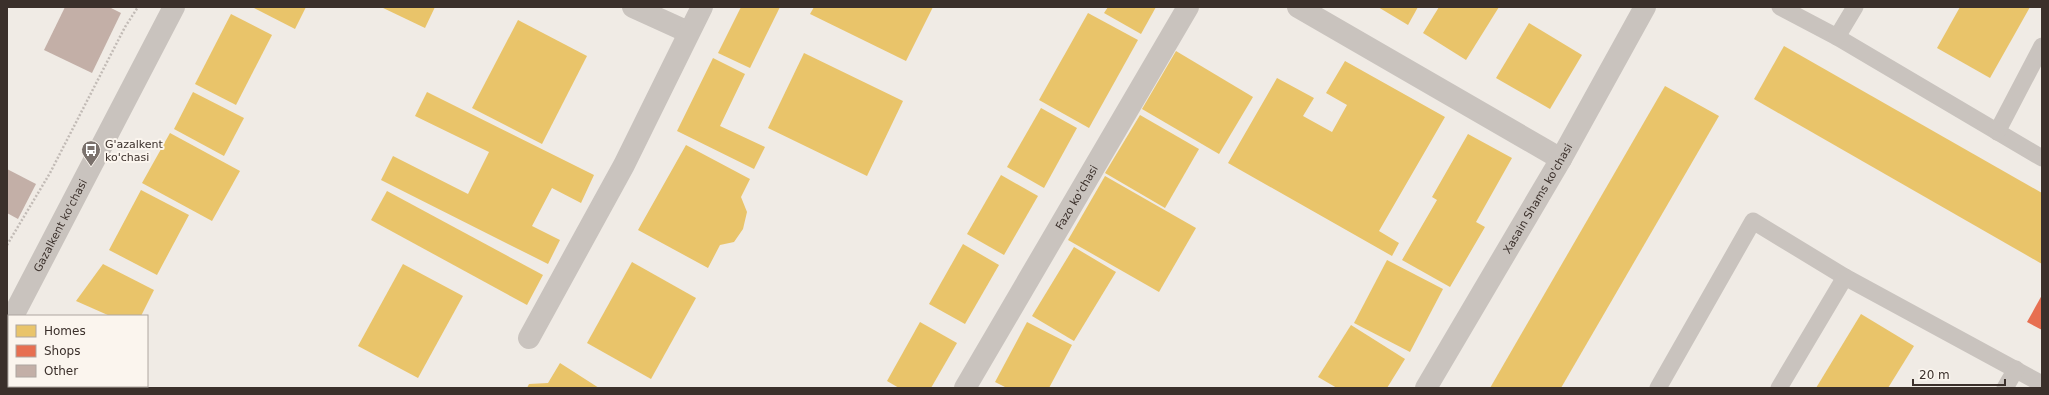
<svg xmlns="http://www.w3.org/2000/svg" width="2049" height="395" font-family="'DejaVu Sans',sans-serif">
  <rect width="100%" height="100%" fill="#f0ebe5"/>
  <g fill="#e9c46a">
    <polygon points="252,7 306,7 295,29"/>
    <polygon points="381,7 435,7 425,28"/>
    <polygon points="741,7 780,7 750,68 718,53"/>
    <polygon points="814,7 933,7 906,61 810,14"/>
    <polygon points="1108,7 1156,7 1141,34 1104,13"/>
    <polygon points="1378,7 1418,7 1408,25"/>
    <polygon points="1439,7 1499,7 1466,60 1423,33"/>
    <polygon points="1960,7 2030,7 1990,78 1937,48"/>
    <polygon points="1088,13 1138,40 1089,128 1039,100"/>
    <polygon points="231,14 272,35 236,105 195,84"/>
    <polygon points="518,20 587,56 542,144 472,108"/>
    <polygon points="1529,23 1582,55 1550,109 1496,78"/>
    <polygon points="1784,46 2042,193 2042,264 1754,99"/>
    <polygon points="1176,51 1253,97 1219,154 1142,109"/>
    <polygon points="804,53 903,101 867,176 768,128"/>
    <polygon points="713,58 745,74 720,126 765,147 754,169 677,131"/>
    <polygon points="1345,61 1445,117 1379,231 1399,243 1392,256 1228,163 1277,78 1314,98 1303,116 1332,132 1347,105 1326,93"/>
    <polygon points="1665,86 1719,116 1561,388 1490,388"/>
    <polygon points="193,92 244,118 224,156 174,129"/>
    <polygon points="427,92 594,175 581,203 552,188 532,226 560,240 548,264 381,180 393,156 468,194 489,152 415,116"/>
    <polygon points="1041,108 1077,128 1044,188 1007,167"/>
    <polygon points="1140,115 1199,149 1165,208 1105,173"/>
    <polygon points="170,133 240,171 212,221 142,183"/>
    <polygon points="1468,134 1512,158 1476,222 1485,227 1450,287 1402,260 1437,200 1432,197"/>
    <polygon points="686,145 750,179 741,197 747,212 743,229 734,242 720,245 708,268 638,230"/>
    <polygon points="1001,175 1038,196 1004,255 967,234"/>
    <polygon points="1105,176 1196,228 1159,292 1068,240"/>
    <polygon points="141,190 189,215 157,275 109,250"/>
    <polygon points="387,191 543,275 527,305 371,220"/>
    <polygon points="963,244 999,265 965,324 929,304"/>
    <polygon points="1074,247 1116,272 1074,341 1032,316"/>
    <polygon points="1387,260 1443,289 1410,352 1354,323"/>
    <polygon points="632,262 696,298 651,379 587,343"/>
    <polygon points="103,264 154,290 141,316 110,316 76,301"/>
    <polygon points="403,264 463,296 418,378 358,346"/>
    <polygon points="1861,314 1914,346 1888,388 1816,388"/>
    <polygon points="920,322 957,343 931,388 899,388 887,381"/>
    <polygon points="1027,322 1072,345 1049,388 1007,388 995,382"/>
    <polygon points="1351,325 1405,359 1387,388 1337,388 1318,377"/>
    <polygon points="560,363 599,388 527,388 529,384 548,383"/>
  </g>
  <polygon fill="#e76f51" points="2042,295 2042,330 2027,322"/>
  <g fill="#c3afa7">
    <polygon points="65,7 109,7 121,13 92,73 44,50"/>
    <polygon points="7,169 36,184 18,219 7,213"/>
  </g>
  <g fill="none" stroke-linecap="round" stroke-linejoin="round">
    <polyline stroke="#c2bbb6" stroke-width="2.5" stroke-dasharray="2 2" stroke-linecap="butt" points="7,245 50,173 125,27 138,7"/>
    <g stroke="#c9c3be" stroke-width="17">
      <polyline points="1780,7 1837,37 2042,158"/>
      <polyline points="1837,37 1855,7"/>
      <polyline points="1997,132 2042,46"/>
      <polyline points="1658,388 1753,221 1845,277"/>
      <polyline points="1779,388 1845,277 2042,384"/>
      <polyline points="2005,388 2016,369"/>
    </g>
    <g stroke="#c9c3be" stroke-width="22">
      <polyline points="633,7 688,32"/>
      <polyline points="1298,7 1561,159"/>
      <polyline points="529,338 624,165 702,7"/>
      <path id="s1" d="M965,388L1188,7"/>
      <path id="s2" d="M1426,388L1561,159L1645,7"/>
    </g>
    <path stroke="#c9c3be" stroke-width="22" id="s3" d="M13,316L174,7"/>
    <g stroke="#b8b1ad" stroke-width="22">
      <polyline points="7,375 9,376"/>
      <polyline points="26,386 29,388"/>
    </g>
  </g>
  <defs>
    <g id="bus-pin" transform="scale(1)"><path d="M0 17L-7.5 6A9.5 9.5 0 1 1 7.5 6Z" fill="#7a716c" stroke="#fbf5ee"/><path d="M-5-6H5V4H4V6H2V4H-2V6H-4V4H-5ZM-3.5-4V0h7V-4ZM-3.5 1.2v1.5H-2V1.2ZM2 1.2v1.5H3.5V1.2Z" fill="#fff"/></g>
  </defs>
  <g fill-rule="evenodd">
    <use href="#bus-pin" x="91" y="150"/>
  </g>
  <g text-anchor="middle" stroke-width="4" stroke-linejoin="round" paint-order="stroke">
    <g font-size="11" fill="#3b302b" stroke="#fbf5ee" text-anchor="start">
      <text x="105" y="148">G'azalkent<tspan x="105" dy="13">ko'chasi</tspan></text>
    </g>
    <g font-size="11" fill="#3b302b" stroke="#fbf5ee">
      <text dy="4" stroke="none"><textPath href="#s1" startOffset="221">Fazo ko'chasi</textPath></text>
      <text dy="4" stroke="none"><textPath href="#s2" startOffset="220">Xasain Shams ko'chasi</textPath></text>
      <text dy="4" stroke="none"><textPath href="#s3" startOffset="102">Gazalkent ko'chasi</textPath></text>
    </g>
  </g>
  <rect width="2049" height="395" fill="none" stroke="#3b302b" stroke-width="16"/>
  <rect x="8" y="315" width="140" height="72" fill="#fbf5ee" stroke="#aea6a0"/>
  <rect x="16" y="325" width="20" height="12" fill="#e9c46a" stroke="#aea6a0"/>
  <text x="44" y="335" font-size="12" fill="#3b302b">Homes</text>
  <rect x="16" y="345" width="20" height="12" fill="#e76f51" stroke="#aea6a0"/>
  <text x="44" y="355" font-size="12" fill="#3b302b">Shops</text>
  <rect x="16" y="365" width="20" height="12" fill="#c3afa7" stroke="#aea6a0"/>
  <text x="44" y="375" font-size="12" fill="#3b302b">Other</text>
  <path d="M1913 379v6h92v-6" fill="none" stroke="#3b302b" stroke-width="2"/>
  <text x="1919" y="379" font-size="12" fill="#3b302b" stroke="#fbf5ee" stroke-width="3" paint-order="stroke">20 m</text>
</svg>
